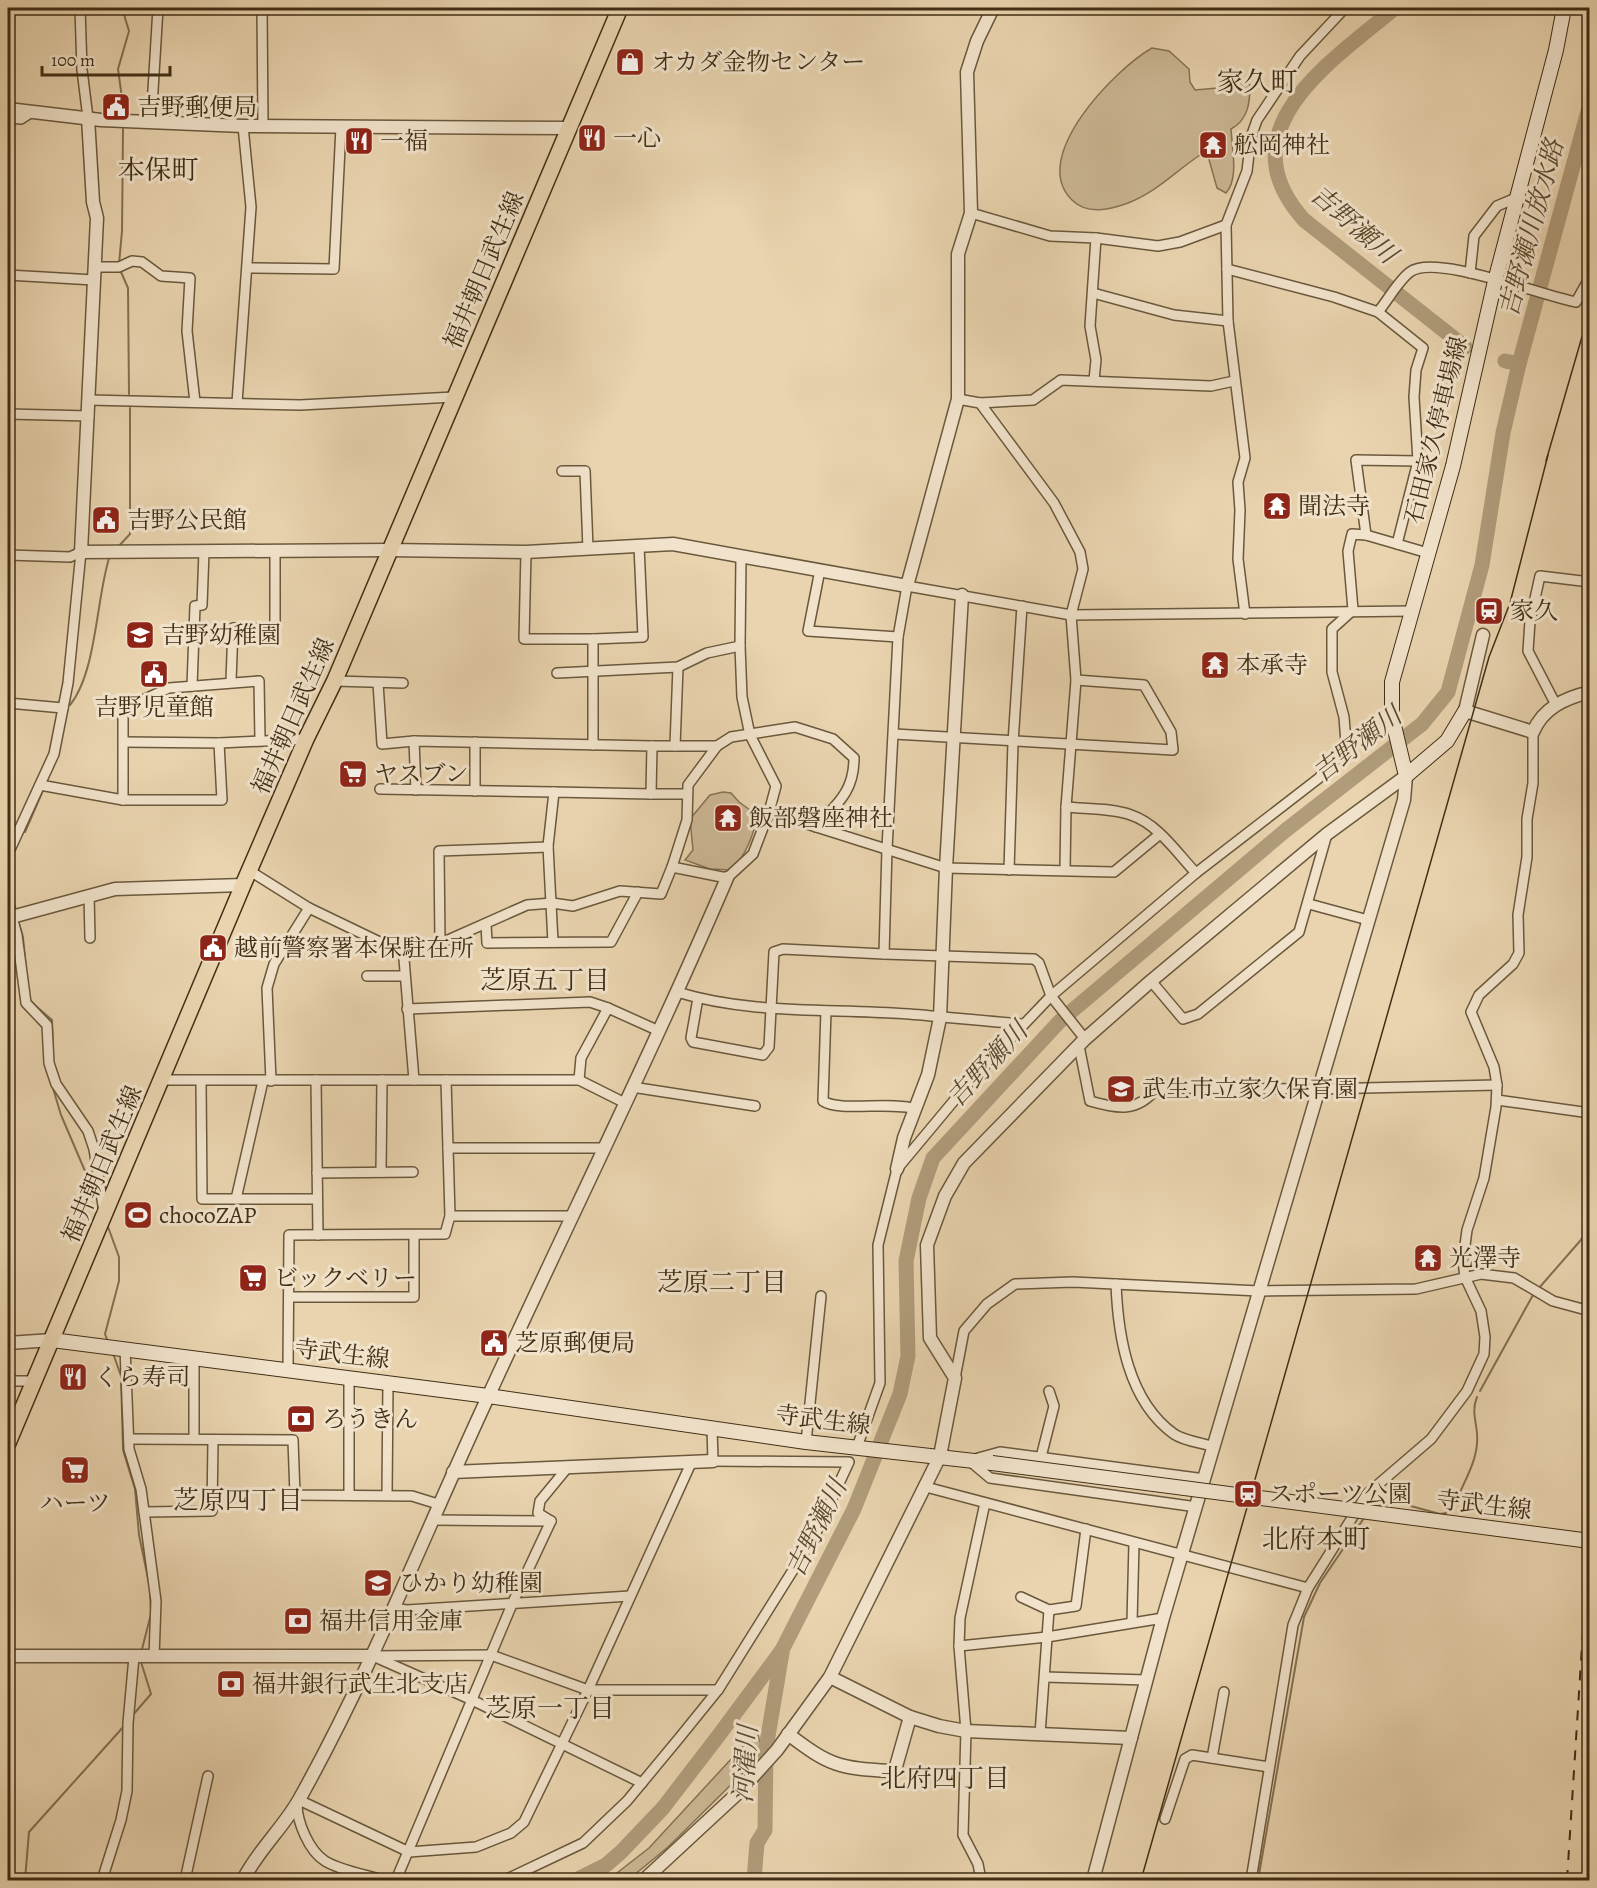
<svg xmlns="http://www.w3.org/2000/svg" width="1597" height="1888" font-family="Alegreya,'Noto Serif JP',serif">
  <rect width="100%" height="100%" fill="#e9d4af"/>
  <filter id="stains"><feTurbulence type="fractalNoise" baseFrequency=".00333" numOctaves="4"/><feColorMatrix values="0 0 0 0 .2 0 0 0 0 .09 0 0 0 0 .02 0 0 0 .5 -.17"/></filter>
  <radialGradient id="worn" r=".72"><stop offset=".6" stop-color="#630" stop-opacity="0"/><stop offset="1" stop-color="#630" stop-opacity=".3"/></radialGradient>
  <g fill="#ccb895" stroke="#867355" stroke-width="1.5">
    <path d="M1152,48L1169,51L1189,69L1190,82L1195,90L1217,88L1227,79L1239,77L1250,85C1250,103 1248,120 1231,129C1232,148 1239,179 1226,193L1217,188L1208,156L1200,155C1176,171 1155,193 1128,203C1109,210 1087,215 1072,200C1028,158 1115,69 1152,48Z"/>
    <path d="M723,792L731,793L739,802L757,815C754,835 745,855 732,870L710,869L685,860L693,850L690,819L710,795Z"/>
    <polygon points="757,1731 762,1750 752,1764 668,1847 628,1880 608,1880 649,1848"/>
  </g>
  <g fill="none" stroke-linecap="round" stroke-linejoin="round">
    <g stroke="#837052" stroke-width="2">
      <polyline points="122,8 129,31 118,69 124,113"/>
      <polyline points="119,264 122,231 123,129"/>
      <polyline points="121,272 128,288 129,394"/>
      <polyline points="118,547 130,534 130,408"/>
      <path d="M70,705C97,672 96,597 110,555"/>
      <polyline points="25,832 44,788"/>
      <polyline points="11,860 8,875 16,911"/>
      <polyline points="18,920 23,937"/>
      <polyline points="23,938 26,967"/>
      <polyline points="30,1001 52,1020 53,1054"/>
      <polyline points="52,1085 61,1115 97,1199"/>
      <polyline points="107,1224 119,1257 119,1281 105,1334 108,1342"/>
      <polyline points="1539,1288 1580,1241 1590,1227"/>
      <polyline points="113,1353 121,1376 123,1450 135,1489 139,1535 149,1583"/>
      <polyline points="1480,1391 1533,1295"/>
      <path d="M1458,1497C1465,1480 1476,1462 1477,1443C1479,1426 1470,1414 1477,1397"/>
      <polyline points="1374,1507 1396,1502 1440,1514 1446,1513 1457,1501"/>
      <polyline points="141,1653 151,1614 150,1591"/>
      <polyline points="132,1716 151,1694 141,1662"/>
      <polyline points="25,1880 29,1832 125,1725"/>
      <polyline points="1258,1880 1304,1617 1320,1583 1364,1518"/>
    </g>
    <g stroke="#b09c7b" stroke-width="15">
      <path d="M1395,8C1332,61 1223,130 1304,220L1465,347"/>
      <polyline points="1519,364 1590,104"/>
      <polyline points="576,1880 606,1865 621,1852 663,1808 719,1735 782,1650 854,1509 900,1394 908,1356 906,1261 919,1198 933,1158 1060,1021 1286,830 1422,724 1448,692 1482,565 1503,433 1519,364 1505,361"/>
      <polyline points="754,1880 757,1843 765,1830 766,1748 782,1653"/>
    </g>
    <g stroke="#6a583c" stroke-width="12">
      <g id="minor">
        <polyline points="80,8 82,70 88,118"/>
        <polyline points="262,8 263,126"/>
        <polyline points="8,118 21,119 32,112"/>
        <polyline points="151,123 158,8"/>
        <polyline points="971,213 1050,236 1096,238 1158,246 1180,242 1226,225"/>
        <polyline points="95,267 119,267 132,261 142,262 161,276 190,278 187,331 195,402"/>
        <polyline points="248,268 334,269 341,127"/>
        <polyline points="1227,269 1334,297 1378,312 1423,348 1416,370 1414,397 1418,461 1397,544"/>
        <polyline points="1470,273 1474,236 1497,206 1516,198"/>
        <polyline points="8,275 94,280"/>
        <polyline points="1093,293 1174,315 1228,321"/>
        <path d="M1378,312C1388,300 1398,281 1410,272C1435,253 1542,296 1576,302L1590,277"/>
        <polyline points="1094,380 1096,360 1090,326 1096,238"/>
        <polyline points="958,399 980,403 1033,400 1061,380 1211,386 1234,381"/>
        <polyline points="89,400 300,405 454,397"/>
        <polyline points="237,403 251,207 243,126"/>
        <polyline points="980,403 1054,503 1080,552 1083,569 1071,615 1076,680 1066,807 1065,869"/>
        <polyline points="8,414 89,416"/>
        <polyline points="562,471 585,471 588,549"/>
        <polyline points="1366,535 1356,460 1418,461"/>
        <polyline points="526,552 524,639 593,639 593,745"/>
        <polyline points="8,555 70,557 81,552"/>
        <polyline points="820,570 808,631 898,637"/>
        <polyline points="1245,614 1238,559 1240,510 1238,482 1245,458 1228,321 1226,225 1247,171 1251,137 1257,120 1300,56 1345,8"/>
        <polyline points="593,639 643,637 639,546"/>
        <polyline points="557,673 678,667 707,653 740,646"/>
        <polyline points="231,681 233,628 275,629 275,551"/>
        <polyline points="335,681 403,683"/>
        <polyline points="378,683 382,744 414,741 652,746 651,794 554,792 548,846 553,942"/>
        <polyline points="192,686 195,606 202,605 204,551"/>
        <polyline points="8,703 63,708"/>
        <polyline points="1556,705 1528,651 1530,621 1540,576 1590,582"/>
        <polyline points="894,734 1173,750 1171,732 1144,685 1076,680"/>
        <polyline points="414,741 416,790"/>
        <polyline points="124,742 219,743 306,739"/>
        <path d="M652,746H717L731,737L795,727L833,739L854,758C854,792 837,804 816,827"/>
        <polyline points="675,746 678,667"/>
        <polyline points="40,785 123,800 222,800 219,743"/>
        <polyline points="380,789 554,792"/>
        <polyline points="475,791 475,742"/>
        <polyline points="651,794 687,794"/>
        <polyline points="123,800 123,709 169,688 259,681 260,740"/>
        <path d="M1066,807C1087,809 1112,808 1131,815C1158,824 1177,853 1196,873"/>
        <polyline points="769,812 946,868 1114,872 1160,834"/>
        <polyline points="8,854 54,754 68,683 81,552"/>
        <polyline points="672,867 687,820 688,785 717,746"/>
        <polyline points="1009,870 1013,743 1022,606"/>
        <polyline points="250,871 309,908 390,947 425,945 448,940 527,905 552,903 573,906 620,891 661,894 672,867 727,878 753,854 769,812 776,786 750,735 742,697 740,646 741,557"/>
        <polyline points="89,895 90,938"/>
        <polyline points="8,903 17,935 26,1003 47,1025 49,1063 56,1084 88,1131 94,1149 104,1212"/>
        <polyline points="1309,904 1368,920"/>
        <polyline points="486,924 487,943 611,942 638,892"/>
        <polyline points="440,942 439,851 548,847"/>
        <polyline points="403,947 414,1080"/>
        <polyline points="367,976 404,976"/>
        <polyline points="1151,981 1183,1019 1198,1014 1299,932 1327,834"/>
        <path d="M677,992C752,1015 831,1008 909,1014C946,1017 984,1021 1022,1024"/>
        <polyline points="698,998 691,1038 693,1042 763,1055 769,1047 774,952 783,949 884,954"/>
        <polyline points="407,1009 590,1002 608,1008"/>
        <path d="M826,1011L823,1101C839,1112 891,1101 916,1109"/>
        <polyline points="1085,1039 1051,996 1039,963 1034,959 884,954 887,849 898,637 907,586 1071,615 1412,611"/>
        <path d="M1079,1046L1090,1101C1118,1109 1137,1113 1157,1088L1319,1089L1497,1085"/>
        <polyline points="162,1080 579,1080 625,1103"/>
        <polyline points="316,1080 318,1235"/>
        <polyline points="579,1080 581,1058 608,1008 659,1031"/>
        <polyline points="201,1081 202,1199 317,1199"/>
        <polyline points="271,1081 267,988 274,964 309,908"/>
        <polyline points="632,1087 755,1106"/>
        <polyline points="1497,1100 1590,1113"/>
        <polyline points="448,1148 604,1148"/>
        <polyline points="381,1172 382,1080"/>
        <polyline points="317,1173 413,1172"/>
        <polyline points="236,1199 263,1081"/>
        <polyline points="450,1216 572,1216"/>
        <path d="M1116,1284C1118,1336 1128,1401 1174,1434C1184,1441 1203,1443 1214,1447"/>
        <polyline points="290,1297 414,1297 414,1236"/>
        <polyline points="125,1348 129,1449 141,1489 156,1601 154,1657"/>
        <polyline points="194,1357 194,1439"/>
        <polyline points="288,1370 289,1235 445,1234 450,1216 446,1080"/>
        <polyline points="349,1378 349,1495"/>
        <polyline points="955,1378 964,1331 987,1304 1015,1284 1073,1282 1259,1291 1416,1289 1481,1274 1514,1278 1553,1301 1590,1311"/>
        <polyline points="8,1381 34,1381"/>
        <polyline points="129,1439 293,1440 295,1495 412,1496 441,1505"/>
        <polyline points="806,1442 821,1296"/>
        <polyline points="857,1447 880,1383 878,1245 897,1169 972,1079 1051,996 1196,873 1319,778 1331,762 1347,756 1344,717 1332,672 1332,629 1353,610 1348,551 1352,534 1366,535 1428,553"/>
        <polyline points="1041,1457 1054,1406 1049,1391"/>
        <polyline points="978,1458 1000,1452 1205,1479"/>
        <polyline points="971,1462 990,1478 1197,1507"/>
        <polyline points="926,1487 1308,1588"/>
        <polyline points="387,1495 388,1383"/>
        <polyline points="144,1512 212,1511 213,1440"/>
        <polyline points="433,1520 551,1521"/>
        <polyline points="1021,1597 1049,1610 1076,1606 1086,1529"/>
        <polyline points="393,1608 407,1610 630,1596"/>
        <polyline points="1132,1622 1134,1543"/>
        <polyline points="959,1646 1047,1637 1163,1618"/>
        <polyline points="371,1656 491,1655 588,1690 718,1690"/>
        <polyline points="375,1657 472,1700 642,1783"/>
        <polyline points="1045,1677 1146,1680"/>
        <polyline points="1040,1734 1049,1610"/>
        <polyline points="1212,1758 1224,1692"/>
        <polyline points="299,1800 409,1852 476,1847 511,1833 524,1822 588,1690 692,1461"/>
        <path d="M297,1804C297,1822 309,1851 325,1861C339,1870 367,1875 383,1880"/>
        <polyline points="1165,1819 1185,1759 1192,1755 1269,1767"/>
        <polyline points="102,1880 121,1820 127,1791 128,1723 134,1657"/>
        <polyline points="185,1880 208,1776"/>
        <polyline points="396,1880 513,1602 551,1521 538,1513 540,1501 568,1467"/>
        <polyline points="505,1880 583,1843 627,1801 680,1737 718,1690 815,1535 849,1462 713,1461 712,1428"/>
        <polyline points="981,1880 978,1864 963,1835 966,1731 959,1646 960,1618 985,1503"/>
        <polyline points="1251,1880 1293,1625 1308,1588 1367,1494 1431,1439 1467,1391 1484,1354 1485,1337 1481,1311 1465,1277 1463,1260 1467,1230 1484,1178 1496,1107 1497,1085 1494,1067 1471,1012 1479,995 1513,964 1519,953 1518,915 1527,857 1527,819 1533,783 1533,732"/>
      </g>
    </g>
    <g stroke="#6a583c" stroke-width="15">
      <g id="tertiary">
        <polyline points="8,109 101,120 243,126 569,128"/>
        <polyline points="88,118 93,202 97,218 81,552 389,550 526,552 673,544 907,586 958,399 958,254 971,213 967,72 977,41 993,8"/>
        <path d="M1483,635L1465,711L1533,732C1543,708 1565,698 1590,692"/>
        <polyline points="8,918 115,889 243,885"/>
        <polyline points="897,1169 904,1138 928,1075 940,1018 946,868 962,595"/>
        <polyline points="8,1343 52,1340"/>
        <polyline points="453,1472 713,1461"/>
        <polyline points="8,1656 371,1656"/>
        <polyline points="830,1677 910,1717 939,1726 966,1731 1131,1738"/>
        <path d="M788,1734C830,1766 838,1768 891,1771L895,1770L910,1717"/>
        <path d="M243,1880C258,1850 284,1827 300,1798C372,1669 426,1530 488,1397C567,1224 652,1053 727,878"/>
        <polyline points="644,1880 739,1792 777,1750 830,1677 940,1456 955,1378 930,1338 927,1245 945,1196 964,1163 1085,1039 1151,981 1327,834 1406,776"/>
        <polyline points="1093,1880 1163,1618 1404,800 1406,776"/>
      </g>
    </g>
    <g stroke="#402e15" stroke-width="16">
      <g id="secondary">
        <polyline points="1465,711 1447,741 1406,776 1392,717 1392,682 1453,466 1495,281 1556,50 1564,8"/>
        <polyline points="52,1340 488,1396 806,1442 992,1463"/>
      </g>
    </g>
    <g stroke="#402e15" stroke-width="18">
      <polyline id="primary" points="8,1443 243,885 306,739 335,680 620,8"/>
    </g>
    <use href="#minor" stroke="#f1e3cb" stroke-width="9"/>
    <use href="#tertiary" stroke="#f1e3cb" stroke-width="12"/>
    <use href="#secondary" stroke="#f1e3cb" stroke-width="14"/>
    <use href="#primary" stroke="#e9d4af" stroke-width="15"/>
    <g stroke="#402e15" stroke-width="1.5">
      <polyline points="1546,461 1590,309"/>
      <polyline points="1141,1880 1489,657 1510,603 1548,455"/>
    </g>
    <polyline stroke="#402e15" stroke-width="2" stroke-dasharray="10 10" stroke-linecap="butt" points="1567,1880 1590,1521"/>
    <g stroke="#402e15" stroke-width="16" stroke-linecap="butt">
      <polyline id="secondary-bridge" points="992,1463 1590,1541"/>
    </g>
    <use href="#secondary-bridge" stroke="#f1e3cb" stroke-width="14"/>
  </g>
  <defs>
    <g id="shop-square" transform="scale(1.5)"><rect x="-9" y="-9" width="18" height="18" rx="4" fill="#8f2418" stroke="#f1e3cb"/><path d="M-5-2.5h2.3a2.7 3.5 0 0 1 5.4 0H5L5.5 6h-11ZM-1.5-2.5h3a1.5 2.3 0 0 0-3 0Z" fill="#fff"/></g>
    <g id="civic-square" transform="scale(1.5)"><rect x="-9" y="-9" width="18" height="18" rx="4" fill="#8f2418" stroke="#f1e3cb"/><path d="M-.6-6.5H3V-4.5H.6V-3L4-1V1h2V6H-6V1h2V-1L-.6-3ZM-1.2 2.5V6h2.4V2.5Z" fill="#fff"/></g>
    <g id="restaurant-square" transform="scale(1.5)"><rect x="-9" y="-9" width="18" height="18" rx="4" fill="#8f2418" stroke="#f1e3cb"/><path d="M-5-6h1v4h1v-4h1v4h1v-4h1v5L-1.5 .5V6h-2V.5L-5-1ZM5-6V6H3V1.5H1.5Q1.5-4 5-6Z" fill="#fff"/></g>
    <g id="temple-square" transform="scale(1.5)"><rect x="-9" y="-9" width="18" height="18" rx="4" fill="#8f2418" stroke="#f1e3cb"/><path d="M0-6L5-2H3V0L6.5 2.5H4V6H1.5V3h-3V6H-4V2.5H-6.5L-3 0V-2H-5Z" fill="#fff"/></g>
    <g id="station-square" transform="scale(1.5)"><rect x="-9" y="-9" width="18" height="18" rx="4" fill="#8f2418" stroke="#f1e3cb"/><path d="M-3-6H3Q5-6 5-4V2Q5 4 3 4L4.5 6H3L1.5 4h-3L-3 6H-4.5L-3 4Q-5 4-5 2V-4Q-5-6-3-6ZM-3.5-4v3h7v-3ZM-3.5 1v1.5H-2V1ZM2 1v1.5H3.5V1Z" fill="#fff"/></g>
    <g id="school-square" transform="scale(1.5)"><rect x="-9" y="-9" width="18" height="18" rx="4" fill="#8f2418" stroke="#f1e3cb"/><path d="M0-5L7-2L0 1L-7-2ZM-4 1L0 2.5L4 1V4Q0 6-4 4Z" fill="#fff"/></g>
    <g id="supermarket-square" transform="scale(1.5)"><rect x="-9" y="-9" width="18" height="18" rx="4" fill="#8f2418" stroke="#f1e3cb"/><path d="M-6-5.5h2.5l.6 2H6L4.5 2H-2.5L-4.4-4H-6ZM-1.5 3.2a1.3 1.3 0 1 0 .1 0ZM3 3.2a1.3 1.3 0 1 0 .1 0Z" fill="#fff"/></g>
    <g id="stadium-square" transform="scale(1.5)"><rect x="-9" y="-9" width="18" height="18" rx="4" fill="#8f2418" stroke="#f1e3cb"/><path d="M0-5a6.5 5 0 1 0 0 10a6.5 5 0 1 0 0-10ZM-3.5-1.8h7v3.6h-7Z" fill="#fff"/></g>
    <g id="bank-square" transform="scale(1.5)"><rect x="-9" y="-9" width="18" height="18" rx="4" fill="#8f2418" stroke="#f1e3cb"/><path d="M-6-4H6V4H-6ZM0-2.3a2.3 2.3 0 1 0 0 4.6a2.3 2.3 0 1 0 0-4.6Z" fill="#fff"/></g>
  </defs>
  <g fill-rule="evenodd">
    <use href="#shop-square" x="630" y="62"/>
    <use href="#civic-square" x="116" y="107"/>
    <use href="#restaurant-square" x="592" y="138"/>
    <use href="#restaurant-square" x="359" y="141"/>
    <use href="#temple-square" x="1213" y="145"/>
    <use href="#temple-square" x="1277" y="506"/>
    <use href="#civic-square" x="106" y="520"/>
    <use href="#station-square" x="1489" y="611"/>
    <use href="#school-square" x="140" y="635"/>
    <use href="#temple-square" x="1215" y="665"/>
    <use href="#civic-square" x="154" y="674"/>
    <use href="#supermarket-square" x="353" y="774"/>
    <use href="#temple-square" x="728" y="818"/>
    <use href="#civic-square" x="213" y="948"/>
    <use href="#school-square" x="1121" y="1089"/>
    <use href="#stadium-square" x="138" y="1215"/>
    <use href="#temple-square" x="1428" y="1258"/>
    <use href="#supermarket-square" x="253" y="1278"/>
    <use href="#civic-square" x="494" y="1343"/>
    <use href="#restaurant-square" x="73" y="1377"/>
    <use href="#bank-square" x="301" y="1419"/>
    <use href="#supermarket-square" x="75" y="1470"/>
    <use href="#station-square" x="1248" y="1494"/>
    <use href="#school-square" x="378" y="1583"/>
    <use href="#bank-square" x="298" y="1621"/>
    <use href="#bank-square" x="231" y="1684"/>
  </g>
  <g text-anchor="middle" stroke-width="6" stroke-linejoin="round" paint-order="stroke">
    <g font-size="24" fill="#402e15" stroke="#f1e3cb" text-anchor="start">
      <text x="651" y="70">オカダ金物センター</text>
      <text x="137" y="115">吉野郵便局</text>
      <text x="613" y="146">一心</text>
      <text x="380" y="149">一福</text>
      <text x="1234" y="153">舩岡神社</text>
      <text x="1298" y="514">聞法寺</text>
      <text x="127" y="528">吉野公民館</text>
      <text x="1510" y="619">家久</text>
      <text x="161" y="643">吉野幼稚園</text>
      <text x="1236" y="673">本承寺</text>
      <text x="154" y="715" text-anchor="middle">吉野児童館</text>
      <text x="374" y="782">ヤスブン</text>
      <text x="749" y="826">飯部磐座神社</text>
      <text x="234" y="956">越前警察署本保駐在所</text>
      <text x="1142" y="1097">武生市立家久保育園</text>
      <text x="159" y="1223">chocoZAP</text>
      <text x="1449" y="1266">光澤寺</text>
      <text x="274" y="1286">ビックベリー</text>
      <text x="515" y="1351">芝原郵便局</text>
      <text x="94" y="1385">くら寿司</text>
      <text x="322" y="1427">ろうきん</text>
      <text x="1269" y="1502">スポーツ公園</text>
      <text x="75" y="1511" text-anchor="middle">ハーツ</text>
      <text x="399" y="1591">ひかり幼稚園</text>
      <text x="319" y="1629">福井信用金庫</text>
      <text x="252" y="1692">福井銀行武生北支店</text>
    </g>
    <g font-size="24" fill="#402e15" stroke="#f1e3cb">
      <text transform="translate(484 270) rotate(-67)" y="8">福井朝日武生線</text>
      <text transform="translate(1436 430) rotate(-76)" y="8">石田家久停車場線</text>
      <text transform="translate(293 716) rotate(-66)" y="8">福井朝日武生線</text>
      <text transform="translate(102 1164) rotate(-67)" y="8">福井朝日武生線</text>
      <text transform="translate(342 1354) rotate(7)" y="8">寺武生線</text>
      <text transform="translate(823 1420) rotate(7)" y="8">寺武生線</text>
      <text transform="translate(1484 1505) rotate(7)" y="8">寺武生線</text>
    </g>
    <g font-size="26" font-style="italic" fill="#5c4a2e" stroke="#f1e3cb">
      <text transform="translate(1354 224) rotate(41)" y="9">吉野瀬川</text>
      <text transform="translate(1531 228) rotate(-75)" y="9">吉野瀬川放水路</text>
      <text transform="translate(1357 744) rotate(-38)" y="9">吉野瀬川</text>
      <text transform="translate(987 1064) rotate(-47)" y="9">吉野瀬川</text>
      <text transform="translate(816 1528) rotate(-64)" y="9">吉野瀬川</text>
      <text transform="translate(745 1764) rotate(-86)" y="9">河濯川</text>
    </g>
    <g font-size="26" fill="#402e15" stroke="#f1e3cb">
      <text x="545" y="989">芝原五丁目</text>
      <text x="722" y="1291">芝原二丁目</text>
      <text x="238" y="1509">芝原四丁目</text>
      <text x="550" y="1717">芝原一丁目</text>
      <text x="945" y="1787">北府四丁目</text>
    </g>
    <g font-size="27" fill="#402e15" stroke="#f1e3cb">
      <text x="1257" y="91">家久町</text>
      <text x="158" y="179">本保町</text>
      <text x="1316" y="1548">北府本町</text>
    </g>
  </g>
  <rect width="1597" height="1888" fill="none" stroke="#e9d4af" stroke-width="30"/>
  <rect x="9" y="9" width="1579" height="1870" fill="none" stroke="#402e15" stroke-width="3"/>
  <rect x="15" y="15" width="1567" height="1858" fill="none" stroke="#402e15" stroke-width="1.5"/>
  <path d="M42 66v9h128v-9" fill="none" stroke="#402e15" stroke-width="3"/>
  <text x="51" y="66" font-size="18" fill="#402e15" stroke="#f1e3cb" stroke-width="4.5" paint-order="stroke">100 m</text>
  <rect width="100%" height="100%" filter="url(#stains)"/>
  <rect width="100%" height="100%" fill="url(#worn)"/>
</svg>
